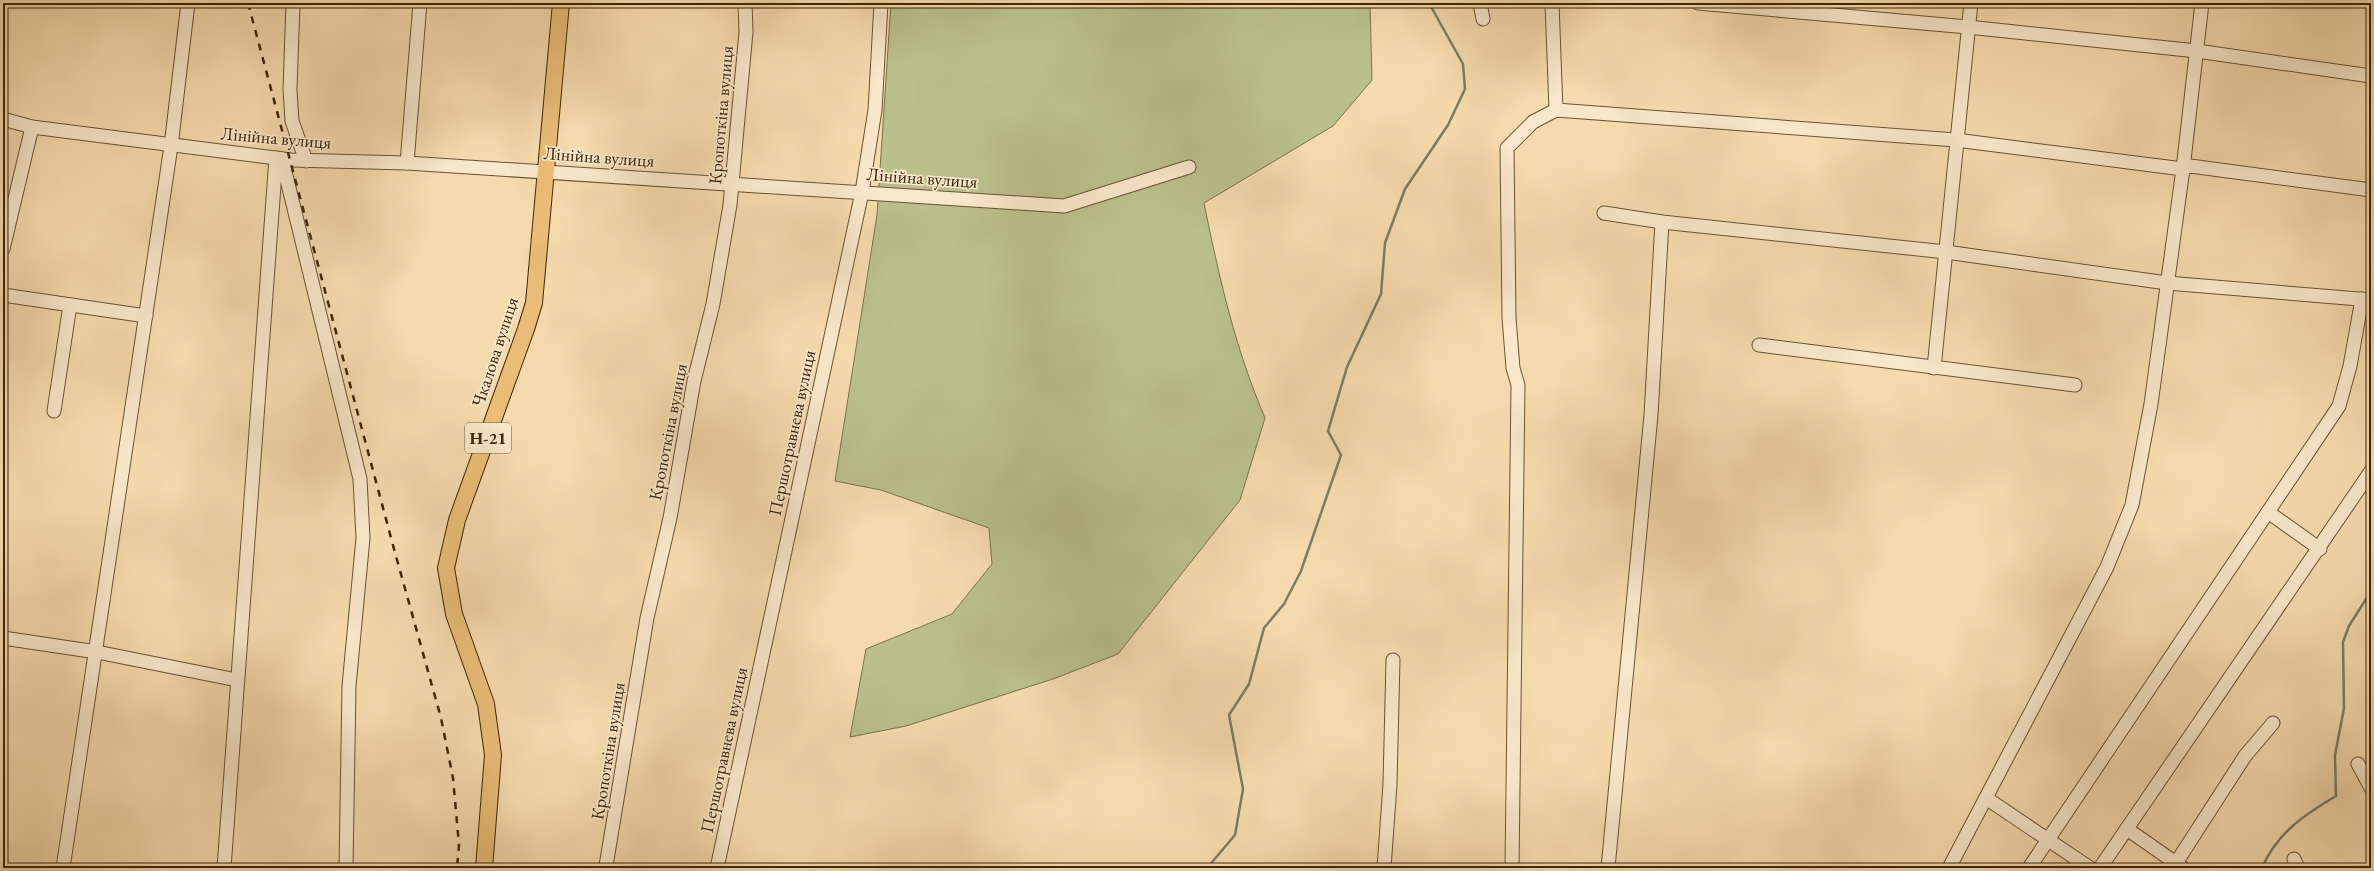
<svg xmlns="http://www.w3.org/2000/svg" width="2374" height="871" font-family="'EB Garamond',serif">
  <rect width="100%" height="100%" fill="#f5daad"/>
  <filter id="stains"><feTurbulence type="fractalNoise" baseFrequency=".005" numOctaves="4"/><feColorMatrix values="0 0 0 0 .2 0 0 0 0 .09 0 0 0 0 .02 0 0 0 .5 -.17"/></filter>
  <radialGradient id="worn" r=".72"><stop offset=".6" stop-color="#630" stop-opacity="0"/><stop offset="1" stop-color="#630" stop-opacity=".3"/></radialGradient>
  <path fill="#b9c08c" stroke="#7a724b" d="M891,3H1370L1372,80L1333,126L1204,203C1219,277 1235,348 1265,418L1240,500L1118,654L1053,679L906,726L850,737L866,649L952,614L992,564L989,528L881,490L835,481L877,215Z"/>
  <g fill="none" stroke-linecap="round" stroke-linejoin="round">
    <g stroke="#757e6b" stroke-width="2.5">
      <polyline points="1207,868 1235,835 1243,789 1229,715 1249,684 1264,628 1284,604 1301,571 1341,455 1328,431 1347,367 1381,294 1385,243 1405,189 1448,125 1465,89 1463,64 1429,3"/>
      <path d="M2262,868C2277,833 2304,815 2336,796L2335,755L2344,708L2343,642L2349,626L2371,591"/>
    </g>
    <g stroke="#6a5233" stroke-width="15">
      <g id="minor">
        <polyline points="293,3 290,90 292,121 306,161"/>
        <polyline points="1480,3 1483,19"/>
        <polyline points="1552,3 1556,110"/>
        <polyline points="1698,3 1968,27 2197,51 2371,76"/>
        <polyline points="3,119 32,127 291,160 407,163 1064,206 1189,167"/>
        <polyline points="282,159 360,479 363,538 349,686 346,868"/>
        <polyline points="407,163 420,3"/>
        <polyline points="1604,213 1662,222 1946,252 2167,283 2371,300"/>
        <polyline points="3,249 32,127"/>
        <polyline points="3,295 146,316"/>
        <polyline points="1759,345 2075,385"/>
        <polyline points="1934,368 1971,3"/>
        <polyline points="54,411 70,305"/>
        <polyline points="2268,512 2320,549"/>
        <polyline points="3,638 97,652 237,680"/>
        <polyline points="2358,764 2371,788"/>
        <polyline points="1986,798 2090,868"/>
        <polyline points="2127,829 2183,868"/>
        <polyline points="2294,859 2298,868"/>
        <polyline points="2176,863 2245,756 2273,723"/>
        <polyline points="606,866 647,618 670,518 694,381 713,304 730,205 746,32 745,3"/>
        <polyline points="63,868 171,146 188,3"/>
        <polyline points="224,868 276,158"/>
        <polyline points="717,868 862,192 875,110 881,3"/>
        <polyline points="1384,868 1390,784 1393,660"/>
        <polyline points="1512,868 1518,385 1513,368 1509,318 1507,148 1533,122 1556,110 1956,140 2183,169 2190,166 2371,190"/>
        <polyline points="1608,868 1651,415 1662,222"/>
        <polyline points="1949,868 2107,567 2132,505 2151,404 2183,169 2202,3"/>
        <polyline points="2029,868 2339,406 2350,366 2362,299"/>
        <polyline points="2100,868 2371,471"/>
      </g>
    </g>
    <g stroke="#3b250a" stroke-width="18">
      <polyline id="major" points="484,868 493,755 486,704 454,614 446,568 457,520 526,329 534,303 561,3"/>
    </g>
    <use href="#minor" stroke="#f8e7ca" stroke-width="13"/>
    <use href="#major" stroke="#eabd76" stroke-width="16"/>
    <polyline stroke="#3b250a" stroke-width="2.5" stroke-dasharray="7 7" stroke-linecap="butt" points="248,3 394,549 441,718 453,778 459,845 457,868"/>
  </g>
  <g text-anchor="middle" stroke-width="3.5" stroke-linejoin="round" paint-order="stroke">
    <rect fill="#f8e7ca" stroke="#745f44" stroke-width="1" x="465" y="423" width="46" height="30" rx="3"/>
    <g font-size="17" font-weight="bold" fill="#3b250a">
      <text x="488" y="444">Н-21</text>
    </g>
    <g font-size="18" fill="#3b250a" stroke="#f8e7ca">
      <text transform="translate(721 115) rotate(-85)" y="6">Кропоткіна вулиця</text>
      <text transform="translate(276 138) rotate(5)" y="6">Лінійна вулиця</text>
      <text transform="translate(599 157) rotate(4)" y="6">Лінійна вулиця</text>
      <text transform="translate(922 178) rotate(4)" y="6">Лінійна вулиця</text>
      <text transform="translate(495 352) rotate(-72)" y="6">Чкалова вулиця</text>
      <text transform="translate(668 432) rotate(-79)" y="6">Кропоткіна вулиця</text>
      <text transform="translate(792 433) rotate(-78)" y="6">Першотравнева вулиця</text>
      <text transform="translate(724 750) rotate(-78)" y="6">Першотравнева вулиця</text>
      <text transform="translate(608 751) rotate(-81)" y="6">Кропоткіна вулиця</text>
    </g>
  </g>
  <rect width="2374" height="871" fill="none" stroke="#f5daad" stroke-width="16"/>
  <rect x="4" y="4" width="2366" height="863" fill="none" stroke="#3b250a" stroke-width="2"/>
  <rect x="8" y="8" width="2358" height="855" fill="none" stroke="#3b250a"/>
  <rect width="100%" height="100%" filter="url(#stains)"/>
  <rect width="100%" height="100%" fill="url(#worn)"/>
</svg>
